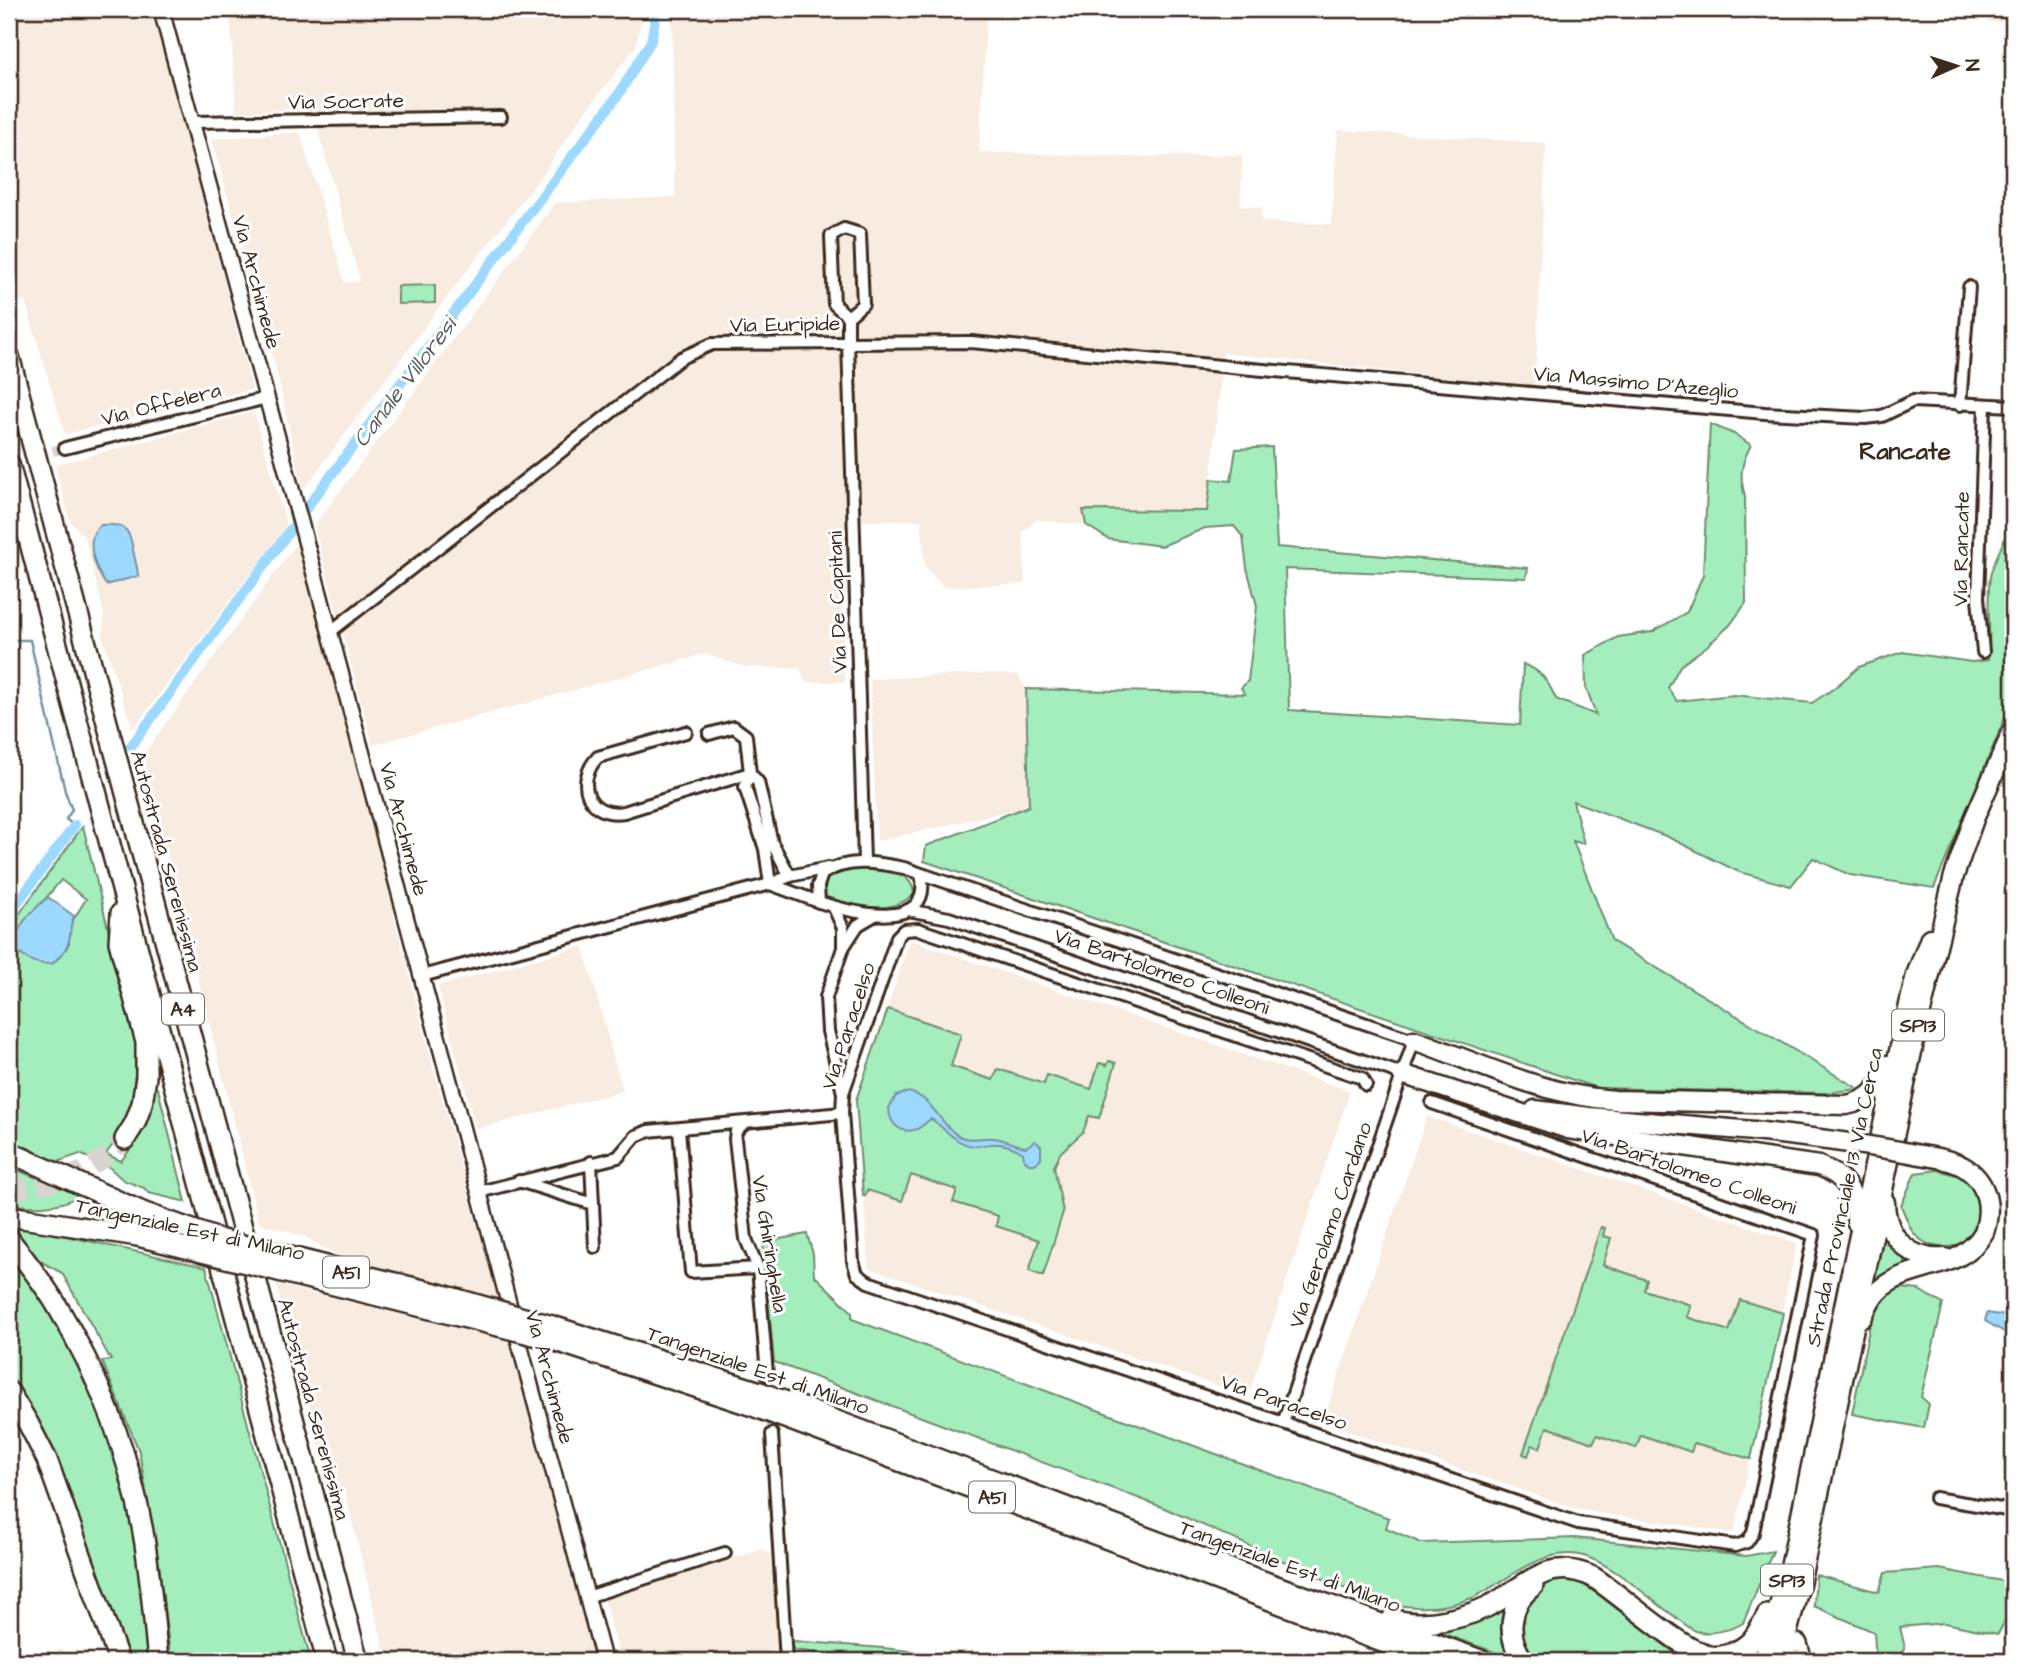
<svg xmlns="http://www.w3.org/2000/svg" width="2022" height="1670" font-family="'Architects Daughter',sans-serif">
  <rect width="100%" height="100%" fill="#fff"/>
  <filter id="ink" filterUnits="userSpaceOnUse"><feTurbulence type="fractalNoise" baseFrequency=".0143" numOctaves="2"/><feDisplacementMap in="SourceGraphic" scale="14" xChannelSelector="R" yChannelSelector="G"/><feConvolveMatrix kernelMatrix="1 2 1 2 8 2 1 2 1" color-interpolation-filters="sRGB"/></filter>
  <g filter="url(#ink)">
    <g fill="#f8ebe0">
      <polygon points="9,9 154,9 252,389 65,434 25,300 16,302 9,274"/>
      <polygon points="230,9 644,9 636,46 580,119 540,178 459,281 303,490 277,373 212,139 300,132 345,283 360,281 312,108 236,112"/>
      <polygon points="674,9 987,9 979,152 1131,157 1242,155 1241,206 1261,207 1262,222 1331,224 1338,130 1546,143 1535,386 1223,353 1208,511 1084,510 1086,525 1036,520 1023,532 1025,584 944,587 925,567 921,520 861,521 861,553 841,551 845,682 805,682 800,668 745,667 705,654 373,745 314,526 555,203 675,197 672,24"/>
      <polygon points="1990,9 2013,9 2013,22 1989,22"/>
      <polygon points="254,412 287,526 133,729 103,639 104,614 85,538 70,521 55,465"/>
      <polygon points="297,543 390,885 394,917 434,1071 498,1298 346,1260 305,1237 259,1223 143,755"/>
      <polygon points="992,673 1018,675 1026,689 1029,806 883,840 877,840 870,679"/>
      <polygon points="910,940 1350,1091 1248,1396 869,1268 856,1100"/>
      <polygon points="583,946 623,1091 476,1129 438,986"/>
      <polygon points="1427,1116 1797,1243 1734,1533 1579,1510 1323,1422"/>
      <polygon points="276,1284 511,1342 596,1661 387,1661 344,1488 332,1491"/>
      <polygon points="762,1549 773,1556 782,1661 621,1661 604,1599"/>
    </g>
    <g fill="#a4eebd" stroke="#708c6e" stroke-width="2" fill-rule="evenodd">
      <polygon points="435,285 435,303 398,304 398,286"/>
      <path d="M1710,424L1734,434L1751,445C1741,463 1739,476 1745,496L1746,603L1730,625L1707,646L1680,666L1668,688L1677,701L1734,695L1812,703L1833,689L1859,667L1902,652L1972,662L1988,660C1992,633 1986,605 1990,577C1992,564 2001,549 2006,536L2013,534V699L1934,888L1850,875L1813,858L1791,886L1739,872L1668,837L1573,801L1584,844L1573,841L1612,941L1859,1089L1826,1093L1597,1088L924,861L926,846L1029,806L1026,689L1245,694L1241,688L1248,681L1257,606L1247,568L1243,537L1234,526L1205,528L1162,546L1108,539L1086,525L1083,510L1207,511L1211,479L1231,481L1236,449L1272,447L1277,547L1528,568L1526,578L1285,569L1289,710L1520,725L1523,664C1542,671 1548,681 1556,699L1596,715L1586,687L1585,655L1618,637L1652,632L1687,612L1703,575Z"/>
      <path d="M83,826L138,1051L131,1105L123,1131L106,1154L121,1161C139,1140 149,1115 155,1088L158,1089L186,1202L149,1193L144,1188L123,1180L109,1167L80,1154L57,1162L9,1139V928ZM61,880L86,899L70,925L69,943L66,949L52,964L15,950V935Z"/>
      <path d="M855,869C876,869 912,867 914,894C891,916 855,907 827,899L822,893L825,878L833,872Z"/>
      <polygon points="888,1009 961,1034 951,1066 993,1080 998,1069 1044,1084 1047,1075 1091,1089 1099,1063 1107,1065 1109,1061 1116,1063 1099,1118 1089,1116 1083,1132 1060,1153 1054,1167 1063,1212 1043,1276 1029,1271 1039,1240 996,1226 998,1216 953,1202 957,1190 911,1175 902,1201 867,1190 865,1196 863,1195 856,1100"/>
      <path d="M9,1167L76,1193V1197C59,1208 28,1208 9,1203Z"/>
      <path d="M1938,1170L1967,1178C1972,1188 1977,1197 1979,1208C1984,1247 1934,1261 1912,1231C1908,1224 1905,1214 1901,1206L1915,1173Z"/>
      <polygon points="1883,1220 1925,1262 1869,1296"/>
      <polygon points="11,1224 206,1267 311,1661 171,1661 156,1547 139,1451 102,1361 111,1360 62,1273 40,1261"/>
      <polygon points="1601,1227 1605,1228 1603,1236 1611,1238 1603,1265 1647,1280 1644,1290 1691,1305 1687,1317 1729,1331 1740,1300 1783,1313 1751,1459 1694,1443 1691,1452 1641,1435 1636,1448 1597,1435 1593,1443 1547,1427 1540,1448 1532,1445 1528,1456 1523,1454"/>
      <path d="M807,1234L813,1254L814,1275L852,1312V1319L1389,1518L1386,1528L1421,1543L1575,1538L1746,1556L1773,1551L1743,1623C1733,1630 1708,1635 1696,1631C1688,1628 1681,1621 1674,1616C1647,1597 1611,1562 1580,1555C1540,1547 1505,1583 1472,1598C1435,1613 1398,1608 1362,1596L1162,1507L774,1362L763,1242Z"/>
      <polygon points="9,1249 88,1373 133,1508 153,1661 129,1661 60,1465 23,1395 9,1374"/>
      <polygon points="1901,1288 1919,1290 1943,1304 1921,1397 1929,1404 1924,1428 1852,1414 1874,1304 1883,1295"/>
      <polygon points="1939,1569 2013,1583 2013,1605 1998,1634 1945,1623 1900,1627 1905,1648 1898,1661 1876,1661 1874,1632 1814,1606 1816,1575 1879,1592 1885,1573"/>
      <polygon points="1567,1580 1582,1584 1599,1595 1685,1661 1532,1661 1518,1637 1519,1613 1538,1587 1552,1582"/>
      <polygon points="1506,1607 1511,1658 1424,1627"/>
      <polygon points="793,1641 883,1648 999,1661 888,1661 793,1650"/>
    </g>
    <g fill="#9dd8fe" stroke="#7692a4" stroke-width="2">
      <path d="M101,525C132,523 129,534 135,559C136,565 138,570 138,576L106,585C96,570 82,538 101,525Z"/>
      <path d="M48,897L74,916C69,926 72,936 67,946C64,953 57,959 52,964C36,965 27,960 15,950C14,926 31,912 48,897Z"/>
      <path d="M908,1092C934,1097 939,1126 961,1137C973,1142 983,1136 994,1138C1005,1139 1015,1145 1026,1147L1035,1141L1041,1146V1158L1035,1164H1029L1024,1159L1023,1153C1014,1147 1002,1143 991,1144C985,1144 979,1147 974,1146C955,1144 945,1128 931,1119C926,1122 922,1127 917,1129C901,1135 889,1124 889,1108L896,1096Z"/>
      <polygon points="1987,1313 2013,1317 2013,1337 1985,1321"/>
    </g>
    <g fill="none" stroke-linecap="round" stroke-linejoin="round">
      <polyline stroke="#7692a4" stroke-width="2.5" points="9,640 30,640 65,791 72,810 66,819 74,826"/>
      <g stroke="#9dd8fe" stroke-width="10">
        <polyline points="131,746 308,506 619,94 651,41 657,9"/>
        <polyline points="9,914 75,825"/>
      </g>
      <g stroke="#d8d4d2" stroke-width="10" stroke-dasharray="10 5" stroke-linecap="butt">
        <polyline points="9,462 65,448"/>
        <polyline points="767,1374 772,1434"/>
      </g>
      <path stroke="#d8d4d2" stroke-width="19" stroke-dasharray="19 10" stroke-linecap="butt" d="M9,1189C52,1187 96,1171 125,1139"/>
      <g stroke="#3b2a1e" stroke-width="16">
        <g id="minor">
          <polyline points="192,122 501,117"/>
          <polyline points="848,317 834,304 831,236 844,229 860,234 863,304 848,317 848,342 864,861"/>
          <polyline points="1960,405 1969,287"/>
          <polyline points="65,448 267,398"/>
          <polyline points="330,632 681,358 712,344 971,342 1252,369 1765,413 1865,418 1882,416 1913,401 2013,406"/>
          <polyline points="1983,652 1978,598 1985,405"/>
          <path d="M686,732L598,757C574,782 588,818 624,812L750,773L746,736L734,727L709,734"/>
          <polyline points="750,773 745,787 765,849 770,884"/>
          <polyline points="750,773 758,782 772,843 790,876"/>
          <path d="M921,874C934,935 850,912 819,902L818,886L822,874C847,858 875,862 904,868L1414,1040L1283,1423"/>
          <polyline points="770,884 819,902"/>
          <polyline points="834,908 843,928 843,948"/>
          <polyline points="908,910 949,918 1402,1074"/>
          <polyline points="422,976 770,884 790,876 828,868"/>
          <polyline points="1366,1085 1362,1078 918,929 904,930 897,937 843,1093 842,1113 853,1261 857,1274 868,1282 1578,1523 1735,1546 1747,1542 1753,1533 1814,1235 1432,1103"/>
          <polyline points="843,1093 828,1031 826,997 843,948 858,925 875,915"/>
          <polyline points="743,1124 736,1131 735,1139 746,1239 758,1268 767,1374"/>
          <polyline points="679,1129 691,1272 758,1268"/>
          <polyline points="591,1162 595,1247"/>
          <polyline points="519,1181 593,1204"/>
          <polyline points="479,1192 618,1157 636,1136 648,1131 842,1113"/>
          <polyline points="772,1434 786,1661"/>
          <polyline points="1935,1498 2013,1511"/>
          <polyline points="587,1597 725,1553"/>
        </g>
      </g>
      <g stroke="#3b2a1e" stroke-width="19">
        <polyline id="tertiary" points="161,9 304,535 604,1661"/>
      </g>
      <g stroke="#3b2a1e" stroke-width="23">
        <g id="primary">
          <path d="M1414,1040C1479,1063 1545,1096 1615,1100L1846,1105C1870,1101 1881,1087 1888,1065"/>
          <path d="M1402,1074L1568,1129L1819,1166C1846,1176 1857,1194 1856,1222"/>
          <polyline points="1535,1110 1589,1117 1754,1131"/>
          <path d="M1885,1202C1886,1238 1910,1261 1945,1258"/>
          <path d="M1862,1318C1868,1306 1873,1294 1884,1286C1915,1263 1962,1271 1984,1232"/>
          <polyline points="1763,1661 1790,1568 1853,1263 1909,1005 1916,975 1930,938"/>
          <polyline points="1780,1661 1800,1584 1917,1028 1954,876 1974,819 2013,730"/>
        </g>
      </g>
      <g stroke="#3b2a1e" stroke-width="24">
        <g id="motorway">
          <polyline points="9,356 358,1661"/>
          <polyline points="9,464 327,1661"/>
          <polyline points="121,913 119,942 146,1042 146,1077 142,1104 135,1123 125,1139"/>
          <polyline points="9,1152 142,1212"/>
          <polyline points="9,1216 138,1236"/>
          <path d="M9,1239C25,1260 42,1281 56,1304C100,1377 132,1460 145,1544C151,1583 154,1622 158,1661"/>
          <polyline points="552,1326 757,1391 1246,1575 1483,1661"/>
          <polyline points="550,1339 753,1406 1433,1661"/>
          <polyline points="9,1392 28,1423 47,1460 119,1661"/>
          <path d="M1392,1619C1424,1629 1469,1618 1498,1601C1513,1592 1528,1579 1545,1573C1560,1567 1578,1570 1593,1577C1620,1594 1683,1652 1710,1656C1724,1658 1739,1652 1750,1642C1757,1635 1762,1624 1767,1615"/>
          <polyline points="1797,1644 1802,1661"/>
          <path d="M1524,1661C1505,1637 1509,1604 1533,1586"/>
        </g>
      </g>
      <use href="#minor" stroke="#fff" stroke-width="10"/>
      <use href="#tertiary" stroke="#fff" stroke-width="14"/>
      <use href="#primary" stroke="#fff" stroke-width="18"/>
      <use href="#motorway" stroke="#fff" stroke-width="19"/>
      <g stroke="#3b2a1e" stroke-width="23" stroke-linecap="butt">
        <path id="primary-bridge" d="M1754,1131C1807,1137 1858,1143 1910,1153C1928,1157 1951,1158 1967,1169C1988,1184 1992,1209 1984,1232"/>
      </g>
      <g stroke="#3b2a1e" stroke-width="24" stroke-linecap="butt">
        <g id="motorway-bridge">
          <polyline points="142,1212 218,1239 443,1295 552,1326"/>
          <polyline points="138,1236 550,1339"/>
        </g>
      </g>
      <use href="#primary-bridge" stroke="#fff" stroke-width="18"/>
      <use href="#motorway-bridge" stroke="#fff" stroke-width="19"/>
    </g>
  </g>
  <g text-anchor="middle" stroke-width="6" stroke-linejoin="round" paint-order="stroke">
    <g fill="#fff" stroke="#766a62" stroke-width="2">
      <rect x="162" y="993.5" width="42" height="31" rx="5"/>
      <rect x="1892" y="1009.5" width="52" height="31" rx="5"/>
      <rect x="323" y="1256.5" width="46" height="31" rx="5"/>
      <rect x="969" y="1481.5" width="46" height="31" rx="5"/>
      <rect x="1761" y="1564.5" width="52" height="31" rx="5"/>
    </g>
    <g font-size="19" font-weight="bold" fill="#3b2a1e">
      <text x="183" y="1016">A4</text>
      <text x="1918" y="1032">SP13</text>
      <text x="346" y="1279">A51</text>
      <text x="992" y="1504">A51</text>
      <text x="1787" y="1587">SP13</text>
    </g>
    <g font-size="21" fill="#3b2a1e" stroke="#fff">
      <text transform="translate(346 101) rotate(-1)" y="7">Via Socrate</text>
      <text transform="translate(257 282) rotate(75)" y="7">Via Archimede</text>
      <text transform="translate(785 324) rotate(-1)" y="7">Via Euripide</text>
      <text transform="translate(1636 382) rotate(5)" y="7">Via Massimo D'Azeglio</text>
      <text transform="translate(161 404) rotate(-14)" y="7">Via Offelera</text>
      <text transform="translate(1961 549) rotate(-89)" y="7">Via Rancate</text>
      <text transform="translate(837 602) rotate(-92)" y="7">Via De Capitani</text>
      <text transform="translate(404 829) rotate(75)" y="7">Via Archimede</text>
      <text transform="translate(167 861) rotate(75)" y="7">Autostrada Serenissima</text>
      <text transform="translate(1162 971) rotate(19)" y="7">Via Bartolomeo Colleoni</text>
      <text transform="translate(848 1026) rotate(-72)" y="7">Via Paracelso</text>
      <text transform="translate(1689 1171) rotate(19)" y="7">Via Bartolomeo Colleoni</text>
      <text transform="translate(1844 1197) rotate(-78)" y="7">Strada Provinciale 13 Via Cerca</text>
      <text transform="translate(1330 1225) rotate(-71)" y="7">Via Gerolamo Cardano</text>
      <text transform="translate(190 1229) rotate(12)" y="7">Tangenziale Est di Milano</text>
      <text transform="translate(770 1244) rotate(81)" y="7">Via Ghiringhella</text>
      <text transform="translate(758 1370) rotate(19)" y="7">Tangenziale Est di Milano</text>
      <text transform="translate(550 1377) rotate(75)" y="7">Via Archimede</text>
      <text transform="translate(1284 1402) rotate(19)" y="7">Via Paracelso</text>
      <text transform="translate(314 1409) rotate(75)" y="7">Autostrada Serenissima</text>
      <text transform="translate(1290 1566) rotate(20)" y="7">Tangenziale Est di Milano</text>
    </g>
    <g font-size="23" font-style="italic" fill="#585e61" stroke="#fff">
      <text transform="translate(404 382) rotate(-53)" y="8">Canale Villoresi</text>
    </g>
    <g font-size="24" font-weight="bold" fill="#3b2a1e" stroke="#fff">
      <text x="1905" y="459">Rancate</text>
    </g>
  </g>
  <rect width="2022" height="1670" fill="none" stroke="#fff" stroke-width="35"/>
  <rect x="18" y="18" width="1987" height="1635" fill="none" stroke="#3b2a1e" stroke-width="2.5" filter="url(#ink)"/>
  <g transform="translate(1956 66) rotate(87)" stroke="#ffffff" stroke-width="5" paint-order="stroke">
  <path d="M0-5L12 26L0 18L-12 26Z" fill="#3b2a1e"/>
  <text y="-10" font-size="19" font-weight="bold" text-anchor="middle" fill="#3b2a1e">N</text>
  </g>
</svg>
